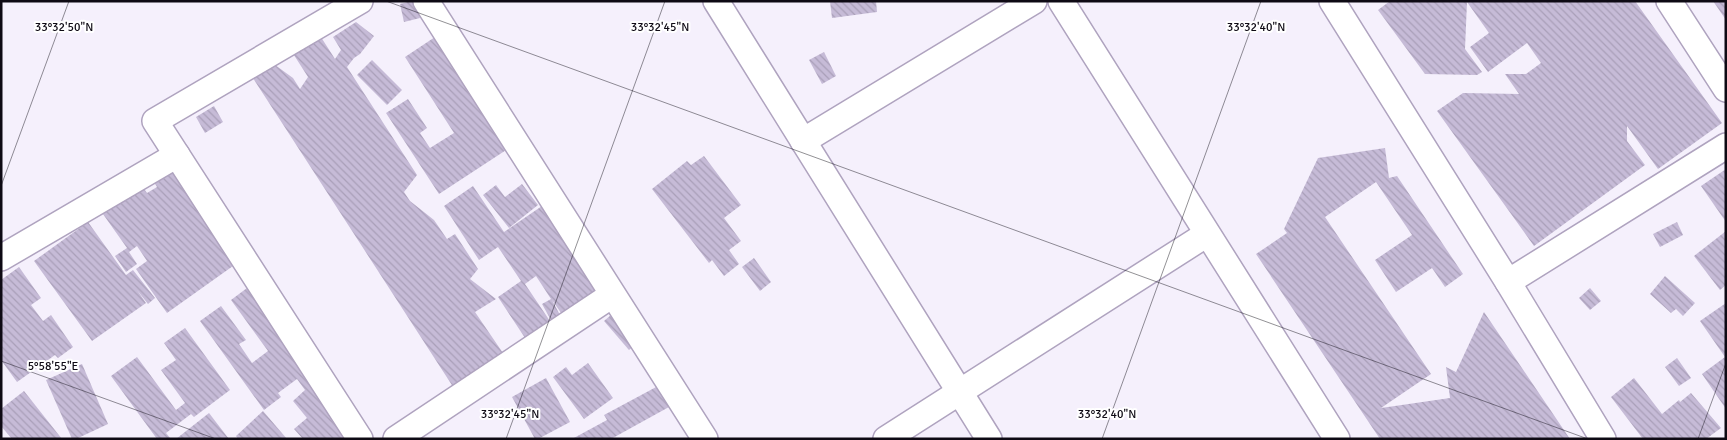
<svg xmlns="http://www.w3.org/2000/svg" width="1727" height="440" font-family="Signika,sans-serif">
  <defs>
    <pattern id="building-back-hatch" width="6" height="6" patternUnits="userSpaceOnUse" patternTransform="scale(1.25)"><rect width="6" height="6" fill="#c6bbd7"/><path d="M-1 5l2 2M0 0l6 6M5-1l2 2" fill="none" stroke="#a99fb8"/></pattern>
  </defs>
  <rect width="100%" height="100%" fill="#f5f0fc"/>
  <g fill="url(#building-back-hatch)">
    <polygon points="412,1 416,1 420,18 404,22 400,4"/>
    <polygon points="830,1 876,1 877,12 832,18"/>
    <polygon points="1390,1 1635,1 1722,123 1658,169 1627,126 1627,141 1645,165 1534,246 1437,111 1463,93 1519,94 1505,74 1526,74 1541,63 1527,43 1488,72 1470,47 1489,33 1467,2 1465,49 1482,72 1477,75 1425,74 1378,10"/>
    <polygon points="1713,1 1726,1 1726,20"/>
    <polygon points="356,22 374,36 360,54 354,58 347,67 417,175 404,192 410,201 434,220 447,239 455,234 478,269 470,279 496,299 475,312 505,356 459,396 251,75 271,62 293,78 300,89 308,77 292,52 319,34 335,59 341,50 333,37"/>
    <polygon points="441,33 514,145 439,194 386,113 408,99 427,128 420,133 430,148 454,133 405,57"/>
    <polygon points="824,52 836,76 822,84 809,60"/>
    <polygon points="372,60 402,90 387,105 357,75"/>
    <polygon points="214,106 223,122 205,133 196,117"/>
    <polygon points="1385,148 1389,178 1397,176 1463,274 1445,287 1432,268 1396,292 1375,260 1412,235 1376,182 1325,217 1431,374 1381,408 1450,398 1446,367 1456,372 1484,312 1570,439 1380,439 1256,254 1287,233 1284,229 1318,158"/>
    <polygon points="704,156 741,205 724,218 741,241 729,250 739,264 724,276 712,260 709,263 652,189 687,161 691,165"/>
    <polygon points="182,162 247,256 167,313 136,269 147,261 137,246 129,252 137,264 126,272 115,256 127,248 98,207 137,179 147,193 157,187 154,182"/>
    <polygon points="1726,169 1726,222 1701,186"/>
    <polygon points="522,184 538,205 509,228 483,195 496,185 505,197"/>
    <polygon points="473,186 504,232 542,206 599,290 571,327 552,300 561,317 552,322 542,304 551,299 536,276 525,284 556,330 531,347 498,297 521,281 498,247 479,260 444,206"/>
    <polygon points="88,222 126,275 133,270 155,298 148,304 137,290 146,303 92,341 34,261"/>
    <polygon points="1677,222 1683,235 1660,247 1653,234"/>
    <polygon points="1726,231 1726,285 1720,290 1694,256"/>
    <polygon points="754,258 771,282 760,291 742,267"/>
    <polygon points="19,267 41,298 31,305 43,321 51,315 73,347 58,358 55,355 17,382 1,360 1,280"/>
    <polygon points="1665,276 1695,303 1683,316 1676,309 1671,313 1650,294"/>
    <polygon points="251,285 352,439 303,439 294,429 307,418 293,401 305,390 297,379 278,393 281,397 264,410 200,321 221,306 246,340 239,344 252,363 268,351 231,300"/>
    <polygon points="1590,288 1601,301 1590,310 1579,298"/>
    <polygon points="1726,303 1726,409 1702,374 1725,357 1700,321"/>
    <polygon points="619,308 645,337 629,350 604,321"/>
    <polygon points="185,328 230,390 194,417 191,414 166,433 171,439 157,439 111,376 137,357 176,410 185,403 161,370 176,360 164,343"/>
    <polygon points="1677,358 1691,378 1679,386 1665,367"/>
    <polygon points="588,363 613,398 584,419 553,377 566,367 572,375"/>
    <polygon points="82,364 108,424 76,439 72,439 46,380"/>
    <polygon points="546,378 570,422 538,439 535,439 512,397"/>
    <polygon points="1634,378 1662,414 1679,400 1680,402 1691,393 1721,428 1706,439 1643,439 1611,397"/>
    <polygon points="658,386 669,407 611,439 572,439 607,420 604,415"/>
    <polygon points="24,391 62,439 12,439 1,426 1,409"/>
    <polygon points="263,411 287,439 238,439 236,436"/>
    <polygon points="209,413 229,439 176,439"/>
  </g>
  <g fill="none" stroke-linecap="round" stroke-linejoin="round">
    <g stroke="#afa3bf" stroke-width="28">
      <g id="street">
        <polyline points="426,1 705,439"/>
        <polyline points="716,1 989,439"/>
        <polyline points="1061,1 1337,439"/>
        <polyline points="1332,1 1508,282 1603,439"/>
        <polyline points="1669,1 1726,89"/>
        <polyline points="803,141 1034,1"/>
        <polyline points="1,258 177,155"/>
        <polyline points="1508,282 1726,146"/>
        <polyline points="360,439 155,121 360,1"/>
        <polyline points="396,439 612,295"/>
        <polyline points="886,439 1207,234"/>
      </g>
    </g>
    <use href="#street" stroke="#fff" stroke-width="25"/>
  </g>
  <path fill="none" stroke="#0e0a14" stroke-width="1" stroke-opacity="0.45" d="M386,1L1588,439M1,186L69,1M1,361L216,439M506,439L665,1M1102,439L1261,1M1698,439L1726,363"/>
  <g font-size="12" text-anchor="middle" fill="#0e0a14" stroke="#fff" stroke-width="4" stroke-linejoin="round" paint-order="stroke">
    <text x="64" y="31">33°32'50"N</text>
    <text x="660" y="31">33°32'45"N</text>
    <text x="1256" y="31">33°32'40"N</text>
    <text x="53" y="370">5°58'55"E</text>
    <text x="510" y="418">33°32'45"N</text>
    <text x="1107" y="418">33°32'40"N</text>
  </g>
  <rect width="1727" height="440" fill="none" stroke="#0e0a14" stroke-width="5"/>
</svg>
